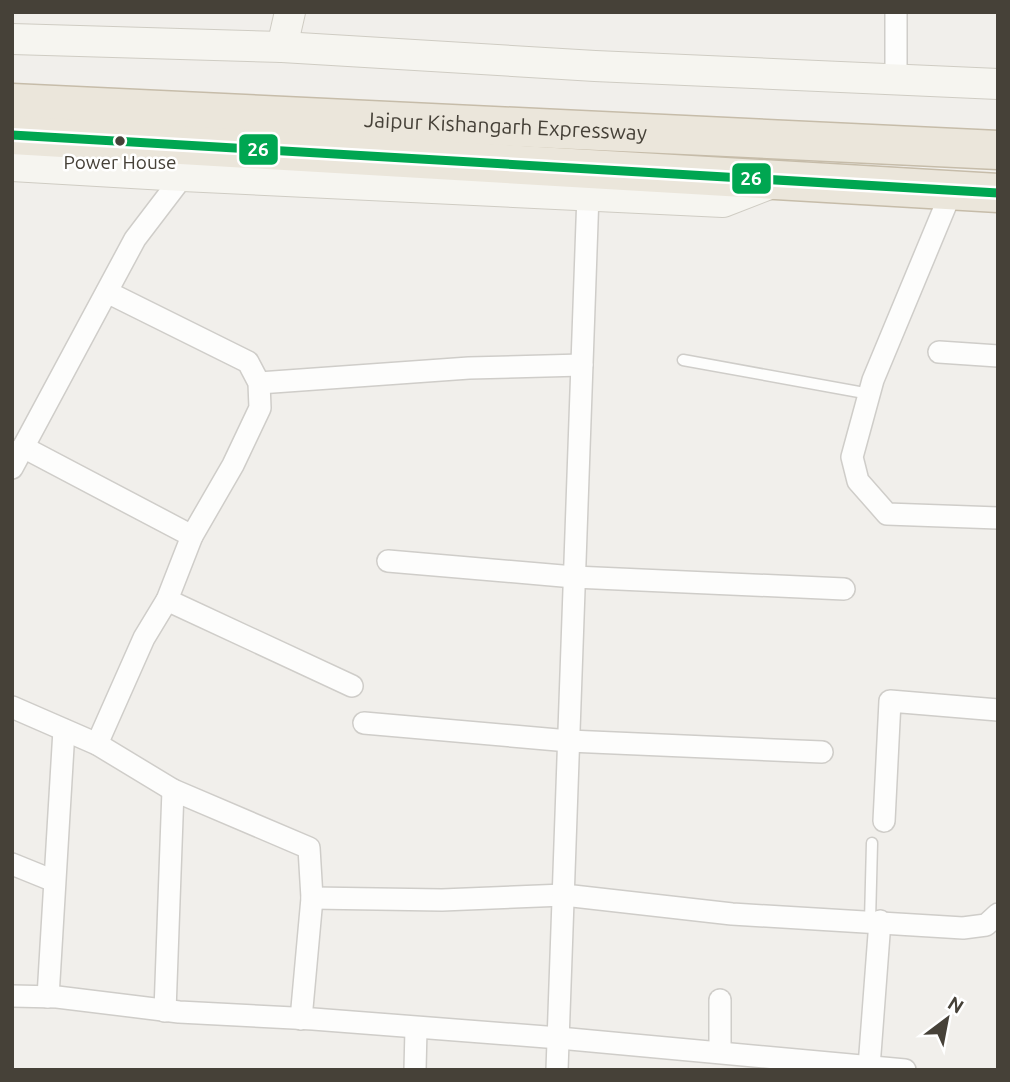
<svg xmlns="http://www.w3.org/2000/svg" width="1010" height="1082" font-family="Ubuntu,sans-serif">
  <rect width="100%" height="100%" fill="#f1efeb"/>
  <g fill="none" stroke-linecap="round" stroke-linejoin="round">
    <g stroke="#cfcdc9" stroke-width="13">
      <g id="lane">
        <polyline points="683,360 870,394"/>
        <polyline points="870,921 872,843"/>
      </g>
    </g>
    <g stroke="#cfcdc9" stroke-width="24">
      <g id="street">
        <polyline points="896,80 896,12"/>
        <polyline points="952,190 873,380 852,457 858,481 887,514 998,518"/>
        <polyline points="939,352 998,356"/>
        <polyline points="259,383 469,368 582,365"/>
        <polyline points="23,447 192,536"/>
        <polyline points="12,468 135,239 183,176"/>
        <polyline points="388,561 574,577 844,589"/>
        <polyline points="167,600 352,686"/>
        <polyline points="12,707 97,744 173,790 309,848 312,898 301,1019"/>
        <polyline points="364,723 569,741 822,752"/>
        <polyline points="97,744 144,638 167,600 192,536 233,465 260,408 259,383 248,362 107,292"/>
        <polyline points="884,821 890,701 998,710"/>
        <polyline points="12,864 54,881"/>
        <polyline points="312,898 442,900 564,895 732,914 963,928 986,925 998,914"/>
        <polyline points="12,996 57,997 179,1012 313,1019 559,1038 905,1070"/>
        <polyline points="48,997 64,730"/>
        <polyline points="165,1011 173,790"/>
        <polyline points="720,1052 720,1000"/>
        <polyline points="869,1067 880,921"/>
        <polyline points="415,1070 416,1029"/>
        <polyline points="557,1070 588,194"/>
      </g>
    </g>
    <g stroke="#cfccc3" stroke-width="32">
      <g id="secondary">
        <polyline points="12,39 282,47 595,66 998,84"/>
        <polyline points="282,47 290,12"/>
        <polyline points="12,166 183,176 723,202 772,183"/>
      </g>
    </g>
    <g stroke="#c6bca9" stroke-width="41">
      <g id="highway">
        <path id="s1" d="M12,103L998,150"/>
        <polyline points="12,135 998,193"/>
      </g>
    </g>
    <use href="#lane" stroke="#fdfdfc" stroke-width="10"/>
    <use href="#street" stroke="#fdfdfc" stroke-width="21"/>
    <use href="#secondary" stroke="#f6f5f0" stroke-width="30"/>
    <use href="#highway" stroke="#ebe6db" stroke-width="38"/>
    <g stroke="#fff" stroke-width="14">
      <polyline id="bus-1" points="12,135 998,193"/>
    </g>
    <use href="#bus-1" stroke="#00a651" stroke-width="9"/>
  </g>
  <circle fill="#464138" stroke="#fff" stroke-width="2.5" cx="120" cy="141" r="6"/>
  <g text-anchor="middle" stroke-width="5" stroke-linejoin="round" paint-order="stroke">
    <g font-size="19" fill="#464138" stroke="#fff">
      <text x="120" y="169">Power House</text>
    </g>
    <g font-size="21" fill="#464138" stroke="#fff">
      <text dy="7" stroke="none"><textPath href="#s1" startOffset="494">Jaipur Kishangarh Expressway</textPath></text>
    </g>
  </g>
  <g stroke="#fff" stroke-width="2.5">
    <rect x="238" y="133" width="41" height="33" rx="7" fill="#00a651"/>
    <rect x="731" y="162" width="41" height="33" rx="7" fill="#00a651"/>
  </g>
  <g font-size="19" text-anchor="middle" font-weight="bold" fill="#fff">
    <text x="258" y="156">26</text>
    <text x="751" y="185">26</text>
  </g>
  <rect width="1010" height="1082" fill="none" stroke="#464138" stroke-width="28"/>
  <g transform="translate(947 1019) rotate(32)" stroke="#ffffff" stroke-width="5" paint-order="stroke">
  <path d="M0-5L12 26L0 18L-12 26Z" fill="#464138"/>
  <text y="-10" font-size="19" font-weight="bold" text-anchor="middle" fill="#464138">N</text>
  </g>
</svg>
